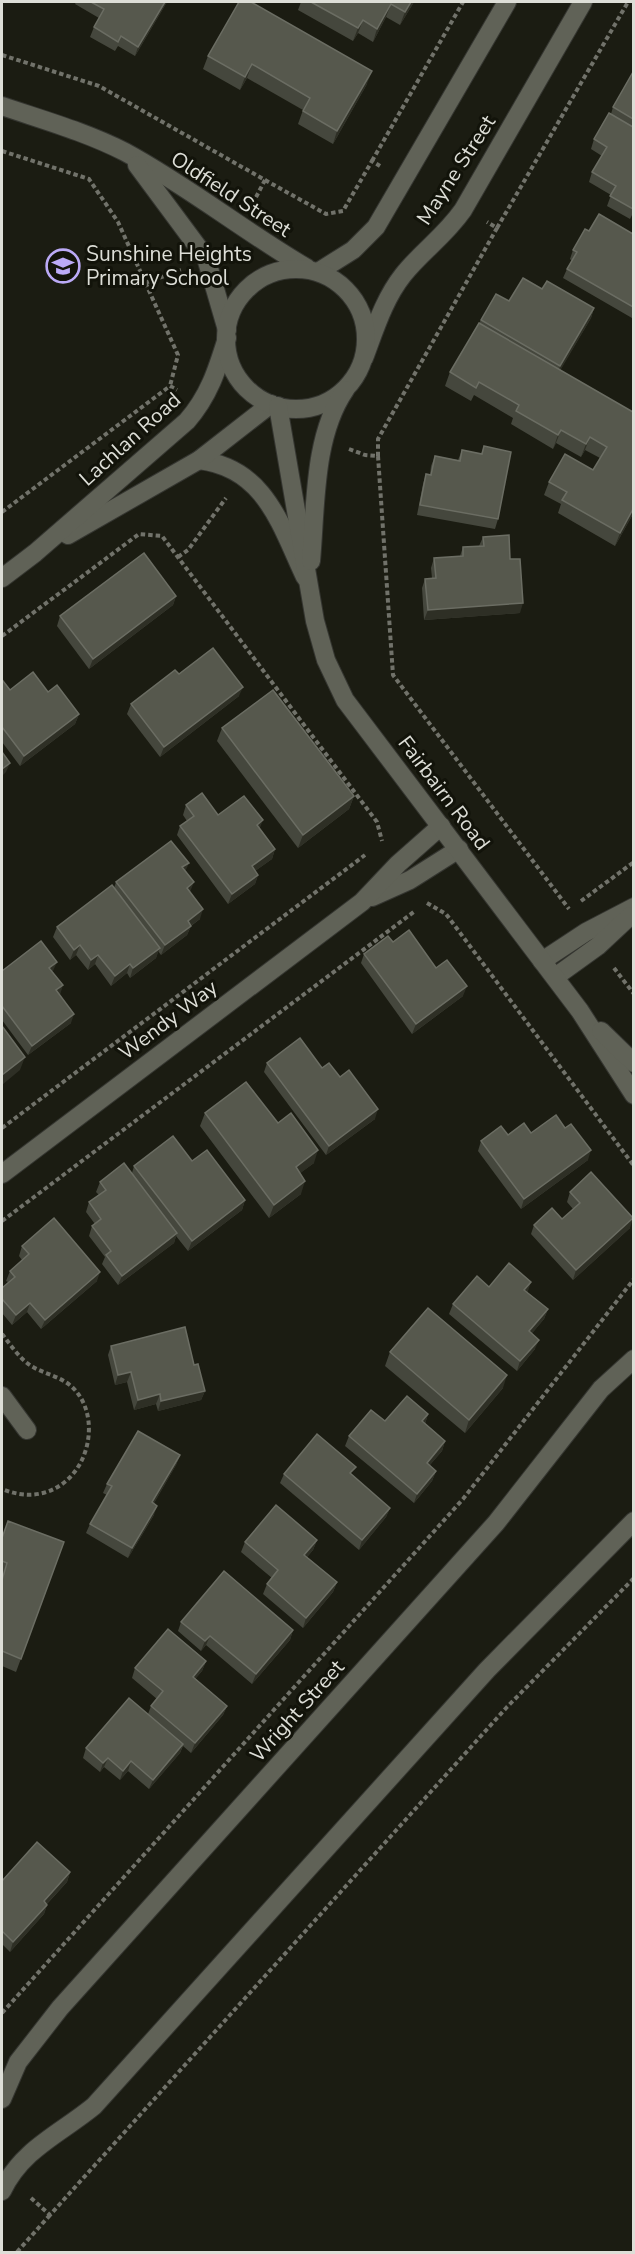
<svg xmlns="http://www.w3.org/2000/svg" width="635" height="2254" font-family="'Nunito Sans',sans-serif">
  <rect width="100%" height="100%" fill="#1b1c12"/>
  <g fill="none" stroke-linecap="round" stroke-linejoin="round">
    <g stroke="#353631" stroke-width="20">
      <g id="minor">
        <polyline points="318,272 353,250 376,227 507,2"/>
        <path d="M364,358C375,329 384,299 403,275C422,251 444,237 463,210L583,2"/>
        <path d="M199,460C265,468 280,524 305,577"/>
        <polyline points="68,535 199,460 271,404"/>
        <path d="M2,578L35,553L187,421C209,396 217,370 227,338"/>
        <polyline points="372,897 410,880 459,849"/>
        <polyline points="542,961 586,932 634,907"/>
        <polyline points="555,977 598,946 630,916"/>
        <polyline points="2,1174 362,902 398,864 441,826"/>
        <polyline points="2,1396 27,1430"/>
      </g>
    </g>
    <g stroke="#353631" stroke-width="20">
      <g id="tertiary">
        <path d="M2,106C43,120 86,132 125,152C188,186 245,232 307,268"/>
        <polyline points="137,165 206,258 227,330"/>
        <circle cx="296" cy="339" r="70"/>
        <polyline points="278,406 315,621 326,660 345,700 580,1011 634,1095"/>
        <path d="M311,561C316,507 313,437 345,390"/>
        <polyline points="601,1031 634,1063"/>
        <polyline points="2,2099 18,2062 60,2008 496,1523 601,1389 634,1359"/>
        <path d="M2,2191C22,2149 60,2134 94,2106L487,1670L634,1521"/>
      </g>
    </g>
    <g stroke="#71726a" stroke-width="4" stroke-dasharray="4.5 3" stroke-linecap="butt">
      <polyline points="2,55 99,86 265,180 254,201"/>
      <polyline points="2,151 89,179 118,222 178,355 170,386"/>
      <polyline points="372,161 463,2"/>
      <polyline points="265,180 326,214 343,211 372,161 380,166"/>
      <polyline points="497,228 628,2"/>
      <polyline points="145,283 181,270"/>
      <polyline points="349,449 365,455 378,456 378,439 497,228 487,222"/>
      <polyline points="378,456 393,675 569,909"/>
      <polyline points="2,512 170,386 177,390"/>
      <polyline points="178,557 188,550 226,498"/>
      <polyline points="2,636 139,534 162,536 377,822 382,841"/>
      <polyline points="581,901 634,862"/>
      <polyline points="427,903 446,914 634,1166"/>
      <polyline points="614,968 634,994"/>
      <polyline points="2,1128 365,855"/>
      <polyline points="2,1221 415,911"/>
      <path d="M2,1334C11,1345 20,1360 33,1367C45,1374 59,1376 71,1386C98,1410 93,1458 66,1481C47,1497 24,1498 2,1489"/>
      <polyline points="2,2013 463,1499 634,1279"/>
      <polyline points="31,2198 50,2215 507,1707 634,1578"/>
      <polyline points="17,2252 50,2215"/>
    </g>
    <use href="#minor" stroke="#606257" stroke-width="18"/>
    <use href="#tertiary" stroke="#606257" stroke-width="18"/>
  </g>
  <g fill="#45473d">
    <polygon points="76,2 167,2 135,56 118,46 115,51 90,37 94,27 99,18 75,4"/>
    <polygon points="301,2 414,2 400,25 386,17 373,42 358,33 353,41 298,10"/>
    <polygon points="208,56 367,84 333,144 298,124 303,110 247,78 240,90 203,69"/>
    <polygon points="633,72 633,213 630,219 607,206 611,195 589,182 592,172 602,156 591,149 594,139 611,114 613,107"/>
    <polygon points="589,231 633,234 633,316 632,318 563,278 567,269 572,261 570,259 573,250"/>
    <polygon points="542,289 594,308 591,318 560,370 633,412 633,514 615,546 558,513 561,504 544,495 549,482 593,470 600,458 585,450 581,457 556,443 553,449 511,424 513,418 474,395 471,401 445,386 450,372 481,320 509,301"/>
    <polygon points="484,446 498,519 495,529 417,515 423,484 426,474 430,475 431,466 435,456 458,460 462,450 481,454"/>
    <polygon points="483,537 510,559 520,613 424,620 422,588 425,579 432,578 431,568 434,558 460,556 463,547 479,546"/>
    <polygon points="176,596 173,605 89,669 57,626 60,616"/>
    <polygon points="179,674 239,696 160,757 127,714 131,704"/>
    <polygon points="2,682 10,690 48,692 79,714 75,724 20,766 2,742"/>
    <polygon points="222,728 354,796 349,809 298,848 217,741"/>
    <polygon points="186,805 260,829 275,849 272,859 255,871 258,875 255,884 228,904 177,835 180,826 187,821 183,815"/>
    <polygon points="186,871 190,892 200,919 191,926 187,935 161,955 158,951 156,958 130,978 127,973 111,986 95,964 88,970 76,955 70,960 53,937 57,927 114,888 116,882"/>
    <polygon points="393,942 436,968 463,996 412,1034 361,963 364,954"/>
    <polygon points="2,971 53,972 60,995 71,1023 28,1055 2,1020"/>
    <polygon points="267,1063 322,1068 340,1077 375,1119 326,1155 264,1072"/>
    <polygon points="205,1113 278,1123 314,1163 300,1173 301,1194 269,1218 200,1126"/>
    <polygon points="531,1133 588,1160 521,1209 478,1151 481,1141 508,1135"/>
    <polygon points="192,1161 245,1200 242,1210 188,1251 176,1236 174,1243 118,1285 102,1264 105,1257 89,1236 92,1226 95,1224 86,1212 89,1202 99,1195 96,1192 100,1182 132,1173 134,1166"/>
    <polygon points="570,1192 630,1228 573,1280 531,1234 534,1225 562,1219 573,1209 567,1202"/>
    <polygon points="22,1246 97,1281 41,1329 27,1312 12,1325 2,1313 2,1288 8,1282 6,1281 10,1271 22,1260 19,1256"/>
    <polygon points="489,1287 528,1291 527,1292 548,1309 544,1319 532,1333 535,1349 517,1371 449,1314 453,1304"/>
    <polygon points="111,1346 194,1365 205,1391 201,1400 158,1411 156,1404 134,1410 127,1382 115,1385 108,1355"/>
    <polygon points="390,1352 503,1388 465,1433 385,1366"/>
    <polygon points="428,1414 425,1424 445,1441 442,1451 429,1466 436,1471 432,1481 414,1503 345,1446 349,1436 385,1421"/>
    <polygon points="180,1455 176,1465 154,1503 154,1515 128,1558 86,1533 90,1524 107,1495 103,1493 107,1484"/>
    <polygon points="284,1474 353,1476 390,1508 386,1517 359,1550 280,1483"/>
    <polygon points="2,1538 64,1542 16,1672 2,1666 2,1580 3,1576 2,1576"/>
    <polygon points="317,1540 313,1550 307,1557 337,1582 333,1592 303,1628 263,1594 267,1584 272,1578 241,1552 245,1542"/>
    <polygon points="181,1622 293,1630 290,1640 252,1684 206,1645 201,1651 178,1631"/>
    <polygon points="206,1661 202,1671 195,1679 227,1706 223,1715 191,1753 183,1746 180,1753 149,1789 128,1771 120,1780 104,1767 100,1772 83,1758 86,1748 148,1714 151,1706 157,1699 132,1678 135,1668"/>
    <polygon points="70,1872 67,1882 47,1904 47,1905 44,1914 10,1952 2,1944 2,1881"/>
  </g>
  <g fill="#2e2f25">
    <polygon points="165,2 167,2 135,56 138,47"/>
    <polygon points="411,2 414,2 400,25 405,12"/>
    <polygon points="391,4 386,17 373,42 377,29"/>
    <polygon points="363,20 358,33 353,41 358,28"/>
    <polygon points="252,64 247,78 240,90 245,77"/>
    <polygon points="372,71 367,84 333,144 337,131"/>
    <polygon points="594,308 591,318 557,376 560,366"/>
    <polygon points="561,430 556,443 553,449 558,435"/>
    <polygon points="590,437 585,450 581,457 586,444"/>
    <polygon points="633,509 633,514 615,546 620,533"/>
    <polygon points="176,596 173,605 89,669 93,659"/>
    <polygon points="523,603 520,613 424,620 428,610"/>
    <polygon points="243,687 239,696 160,757 164,747"/>
    <polygon points="79,714 75,724 20,766 24,756"/>
    <polygon points="10,763 6,772 2,776 2,769"/>
    <polygon points="354,796 349,809 298,848 303,835"/>
    <polygon points="263,820 259,830 257,825"/>
    <polygon points="275,849 272,859 248,876 252,866"/>
    <polygon points="189,863 185,872 182,867"/>
    <polygon points="258,875 255,884 228,904 232,894"/>
    <polygon points="194,882 190,892 187,888"/>
    <polygon points="203,909 200,919 189,927 191,926 187,935 161,955 165,945 188,921"/>
    <polygon points="80,945 76,955 70,960 74,950"/>
    <polygon points="160,948 156,958 130,978 133,968"/>
    <polygon points="98,955 95,964 88,970 91,960"/>
    <polygon points="57,962 53,971 46,977 49,968"/>
    <polygon points="130,964 127,973 111,986 115,976"/>
    <polygon points="63,985 60,995 56,990"/>
    <polygon points="467,986 463,996 412,1034 416,1024"/>
    <polygon points="74,1014 71,1023 28,1055 32,1046"/>
    <polygon points="25,1057 20,1070 2,1085 2,1075"/>
    <polygon points="378,1109 375,1119 326,1155 329,1146"/>
    <polygon points="318,1150 314,1163 291,1180 296,1167"/>
    <polygon points="591,1150 588,1160 521,1209 524,1199"/>
    <polygon points="305,1181 301,1194 269,1218 274,1205"/>
    <polygon points="245,1200 242,1210 188,1251 192,1241"/>
    <polygon points="633,1218 630,1228 573,1280 576,1270"/>
    <polygon points="177,1233 174,1243 118,1285 122,1276"/>
    <polygon points="100,1272 97,1281 41,1329 45,1320"/>
    <polygon points="531,1282 528,1291 521,1300 524,1290"/>
    <polygon points="30,1303 27,1312 12,1325 16,1315"/>
    <polygon points="548,1309 544,1319 526,1341 529,1331"/>
    <polygon points="539,1340 535,1349 517,1371 520,1361"/>
    <polygon points="131,1372 127,1382 115,1385 118,1375"/>
    <polygon points="507,1375 503,1388 465,1433 469,1420"/>
    <polygon points="205,1391 201,1400 158,1411 161,1401"/>
    <polygon points="160,1394 156,1404 134,1410 138,1400"/>
    <polygon points="428,1414 425,1424 422,1421"/>
    <polygon points="445,1441 442,1451 423,1473 427,1463"/>
    <polygon points="180,1455 176,1465 149,1512 152,1502"/>
    <polygon points="436,1471 432,1481 414,1503 417,1494"/>
    <polygon points="157,1506 154,1515 128,1558 132,1548"/>
    <polygon points="390,1508 386,1517 359,1550 362,1540"/>
    <polygon points="317,1540 313,1550 301,1565 304,1555"/>
    <polygon points="337,1582 333,1592 303,1628 306,1618"/>
    <polygon points="293,1630 290,1640 252,1684 256,1674"/>
    <polygon points="210,1636 206,1645 201,1651 205,1641"/>
    <polygon points="206,1661 202,1671 189,1686 193,1677"/>
    <polygon points="227,1706 223,1715 191,1753 195,1743"/>
    <polygon points="183,1744 180,1753 149,1789 153,1780"/>
    <polygon points="108,1758 104,1767 100,1772 103,1763"/>
    <polygon points="131,1761 128,1771 120,1780 123,1771"/>
    <polygon points="70,1872 67,1882 40,1911 44,1901"/>
    <polygon points="47,1905 44,1914 10,1952 13,1942"/>
  </g>
  <g fill="#56584d" stroke="#6b6d63" stroke-width="1.5">
    <polygon points="91,2 165,2 138,47 121,36 118,42 94,27 104,9"/>
    <polygon points="239,2 251,2 372,71 337,131 303,111 310,98 252,64 245,77 208,56"/>
    <polygon points="311,2 411,2 405,12 391,4 377,29 363,20 358,28"/>
    <polygon points="633,72 633,119 613,107"/>
    <polygon points="609,113 633,127 633,209 610,196 616,186 592,172 607,147 594,139"/>
    <polygon points="599,214 633,234 633,307 567,269 577,252 573,250 585,229 589,231"/>
    <polygon points="523,278 542,289 547,281 594,308 560,366 481,320 496,294 509,301"/>
    <polygon points="479,323 633,412 633,509 620,533 562,500 567,492 549,482 565,454 593,470 607,447 590,437 586,444 561,430 558,435 516,411 519,405 479,382 476,388 450,372"/>
    <polygon points="484,446 511,452 498,519 420,505 426,474 431,475 435,456 460,461 462,450 482,454"/>
    <polygon points="509,535 510,559 520,559 523,603 428,610 425,579 436,578 434,558 463,556 463,547 484,546 483,537"/>
    <polygon points="144,553 176,596 93,659 60,616"/>
    <polygon points="213,648 243,687 164,747 131,704 175,670 179,674"/>
    <polygon points="33,672 48,692 57,685 79,714 24,756 2,727 2,682 3,681 10,690"/>
    <polygon points="273,690 354,796 303,835 222,728"/>
    <polygon points="2,752 10,763 2,769"/>
    <polygon points="202,793 218,815 244,796 263,820 257,825 275,849 252,866 258,875 232,894 180,826 194,816 186,805"/>
    <polygon points="171,841 189,863 182,867 194,882 187,888 203,909 188,921 191,926 165,945 116,882"/>
    <polygon points="112,885 160,948 133,968 130,964 115,976 98,955 91,960 80,945 74,950 57,927"/>
    <polygon points="409,930 436,968 447,960 467,986 416,1024 364,954 388,936 393,942"/>
    <polygon points="41,941 57,962 49,968 63,985 56,990 74,1014 32,1046 2,1006 2,971"/>
    <polygon points="2,1026 25,1057 2,1075"/>
    <polygon points="300,1038 322,1068 329,1063 340,1077 349,1070 378,1109 329,1146 267,1063"/>
    <polygon points="246,1082 278,1123 291,1113 318,1150 296,1167 305,1181 274,1205 205,1113"/>
    <polygon points="556,1115 565,1128 571,1124 591,1150 524,1199 481,1141 501,1126 508,1135 524,1123 531,1133"/>
    <polygon points="173,1136 192,1161 207,1150 245,1200 192,1241 134,1166"/>
    <polygon points="124,1163 177,1233 122,1276 106,1255 111,1251 92,1226 101,1219 89,1202 106,1190 100,1182"/>
    <polygon points="591,1172 633,1218 576,1270 534,1225 552,1208 562,1219 580,1203 570,1192"/>
    <polygon points="54,1218 100,1272 45,1320 30,1303 16,1315 2,1299 2,1288 15,1277 10,1271 29,1254 22,1246"/>
    <polygon points="509,1263 531,1282 524,1290 548,1309 529,1331 539,1340 520,1361 453,1304 477,1276 489,1287"/>
    <polygon points="428,1308 507,1375 469,1420 390,1352"/>
    <polygon points="185,1327 194,1365 198,1364 205,1391 161,1401 160,1394 138,1400 131,1372 118,1375 111,1346"/>
    <polygon points="407,1396 428,1414 422,1421 445,1441 427,1463 436,1471 417,1494 349,1436 371,1410 385,1421"/>
    <polygon points="138,1431 180,1455 152,1502 157,1506 132,1548 90,1524 112,1486 107,1484"/>
    <polygon points="317,1434 356,1467 350,1473 390,1508 362,1540 284,1474"/>
    <polygon points="276,1505 317,1540 304,1555 337,1582 306,1618 267,1584 278,1570 245,1542"/>
    <polygon points="8,1521 64,1542 21,1659 2,1651 2,1580 7,1563 2,1561 2,1538"/>
    <polygon points="224,1571 293,1630 256,1674 210,1636 205,1641 181,1622"/>
    <polygon points="168,1629 206,1661 193,1677 227,1706 195,1743 151,1706 163,1691 135,1668"/>
    <polygon points="129,1698 183,1744 153,1780 131,1761 123,1771 108,1758 103,1763 86,1748"/>
    <polygon points="37,1842 70,1872 44,1901 47,1905 13,1942 2,1931 2,1881"/>
  </g>
  <defs>
    <g id="school-ring" transform="scale(1.725)"><circle r="9.5" fill="#12130a" stroke="#bbaaf6" stroke-width="1.5"/><path d="M0-5L7-2L0 1L-7-2ZM-4 1L0 2.5L4 1V4Q0 6-4 4Z" fill="#bbaaf6"/></g>
  </defs>
  <g fill-rule="evenodd">
    <use href="#school-ring" x="63" y="266"/>
  </g>
  <g text-anchor="middle" stroke-width="6" stroke-linejoin="round" paint-order="stroke">
    <g font-size="21" fill="#ddded7" stroke="#12130a">
      <text transform="translate(456 170) rotate(-57)" y="7">Mayne Street</text>
      <text transform="translate(231 194) rotate(33)" y="7">Oldfield Street</text>
      <text transform="translate(130 439) rotate(-42)" y="7">Lachlan Road</text>
      <text transform="translate(444 793) rotate(53)" y="7">Fairbairn Road</text>
      <text transform="translate(168 1020) rotate(-37)" y="7">Wendy Way</text>
      <text transform="translate(297 1711) rotate(-48)" y="7">Wright Street</text>
    </g>
    <g font-size="21" fill="#ddded7" stroke="#12130a" text-anchor="start">
      <text x="86" y="261">Sunshine Heights<tspan x="86" dy="24">Primary School</tspan></text>
    </g>
  </g>
  <rect width="635" height="2254" fill="none" stroke="#ddded7" stroke-width="6"/>
</svg>
